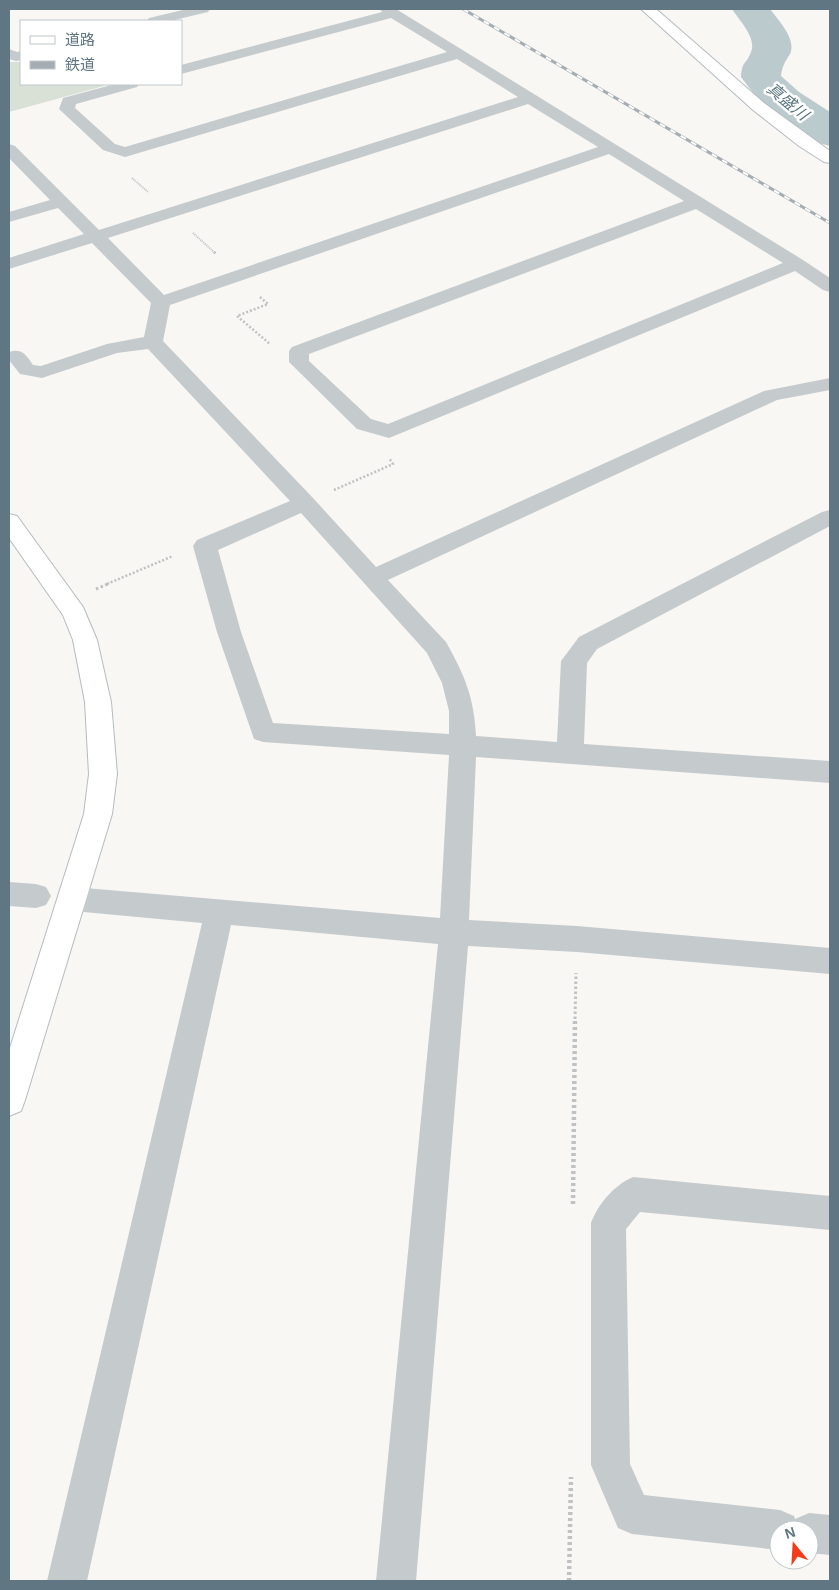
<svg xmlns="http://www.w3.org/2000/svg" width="839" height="1590" font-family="Helvetica,'Noto Sans JP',sans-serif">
  <rect width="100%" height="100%" fill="#f8f7f4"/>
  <polygon fill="#d9e0d5" points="9,62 21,62 21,84 101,84 104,86 9,112"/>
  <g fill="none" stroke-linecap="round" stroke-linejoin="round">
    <path fill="#bbcacd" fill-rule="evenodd" d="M732,9H770C778,20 797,39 790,54C785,62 782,66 781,76L799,92L830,112V146L815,142L770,109L754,94L741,77C742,60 747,64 751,52C757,38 739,20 732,9Z"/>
    <g stroke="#b4bcc0" stroke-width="2">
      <g id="secondary">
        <polygon points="641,9 656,9 764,103 830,151 830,163 824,162 799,146 753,110"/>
        <polygon points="9,514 17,516 83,607 97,640 111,702 117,774 112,814 25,1100 21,1111 9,1116 9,1051 84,814 89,774 85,702 73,640 63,615 9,538"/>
      </g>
    </g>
    <g stroke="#bec2c3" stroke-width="2" stroke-dasharray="1 1" stroke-linecap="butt">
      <polyline points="132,178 148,192"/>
      <polyline points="193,233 215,253"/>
    </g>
    <g stroke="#bec2c3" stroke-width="2.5" stroke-dasharray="2 2" stroke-linecap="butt">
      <polyline points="214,252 216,254"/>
      <polyline points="260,297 268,304 237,316 270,344"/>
      <polyline points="334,490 393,464 389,458"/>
      <polyline points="107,584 173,556"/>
    </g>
    <g stroke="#bec2c3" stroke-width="3" stroke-dasharray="2.5 2.5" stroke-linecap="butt">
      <polyline points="96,589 110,583"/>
      <polyline points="575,1019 576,973"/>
    </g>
    <g stroke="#bec2c3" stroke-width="4.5" stroke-dasharray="3 3" stroke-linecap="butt">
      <polyline points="573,1204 575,1018"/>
      <polyline points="569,1581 571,1477"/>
    </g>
    <g fill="#c5cacd" fill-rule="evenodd">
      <polygon points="187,9 210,9 208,12 170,21 147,21 149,18"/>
      <path d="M380,9H396L803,260L830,278V292L823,290L795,271L389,438L357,429L289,362V351L292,347L684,201L609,154L170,305L163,341L313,498L376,567L764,391L830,378V390L777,400L388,580L446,642C465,676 474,697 476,736L557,742L561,661L579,637L822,512L830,510V526L597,649L587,663L584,744L830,761V783L476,757L469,920L577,926L830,948V974L577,952L468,946L416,1581H376L438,944L231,925L87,1581H47L202,923L73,911L63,908L58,899L63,890L73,887L440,918L449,755L263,742L254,739L217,632L193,546L197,540L290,501L148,349L117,353L42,378L20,374L9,360V352C22,348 26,355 33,365L41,366L107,344L144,337L151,303L92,243L9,269V258L84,234L58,208L9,222V212L50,200L9,158V144L15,146L99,230L518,97L457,59L125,157L103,150L59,109L63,98L115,84H139L137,87L76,104L75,108L115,144L125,147L447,52L391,18L181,74V65L382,12ZM528,104L598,147L164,295L108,238ZM696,209L783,263L388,424L371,419L309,361V354ZM301,513L427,653L442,683L449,711V734L273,723L241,632L218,550Z"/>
      <polygon points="9,49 17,52 21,51 21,60 16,61 9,59"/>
      <polygon points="9,882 36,884 46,887 51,896 46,905 36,908 9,906"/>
      <path d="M633,1177L830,1196V1230L640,1212L626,1229L630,1464L644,1495L780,1510L794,1516L795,1519L809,1513L830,1515V1555L809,1553V1530H779V1550L632,1534L618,1528L591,1465V1223C598,1204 614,1185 633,1177Z"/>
    </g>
    <use href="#secondary" fill="#fff" fill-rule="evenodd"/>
    <g stroke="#a5adb2" stroke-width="3">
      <polyline id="rail" points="463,9 830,223"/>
    </g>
    <use href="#rail" stroke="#fff" stroke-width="2" stroke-dasharray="6" stroke-linecap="butt"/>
  </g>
  <g text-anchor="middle" stroke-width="5" stroke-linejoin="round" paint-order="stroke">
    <g font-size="16" font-style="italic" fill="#5a767d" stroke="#fff">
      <text transform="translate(788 101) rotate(40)" y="6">真盛川</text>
    </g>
  </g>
  <rect width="839" height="1590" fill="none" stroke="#607682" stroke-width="20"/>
  <rect x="20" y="20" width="162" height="65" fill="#ffffff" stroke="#bfc8cd"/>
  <rect x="30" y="36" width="25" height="8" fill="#ffffff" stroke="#bfc8cd"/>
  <text x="65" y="45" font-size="15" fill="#607682">道路</text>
  <rect x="30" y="61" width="25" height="8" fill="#a5adb2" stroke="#bfc8cd"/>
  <text x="65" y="70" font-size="15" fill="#607682">鉄道</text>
  <g transform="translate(794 1545) rotate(342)"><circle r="24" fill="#ffffff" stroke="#bfc8cd"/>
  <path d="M0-4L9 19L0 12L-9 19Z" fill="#f33a19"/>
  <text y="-8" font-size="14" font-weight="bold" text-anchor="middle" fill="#607682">N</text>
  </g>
</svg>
